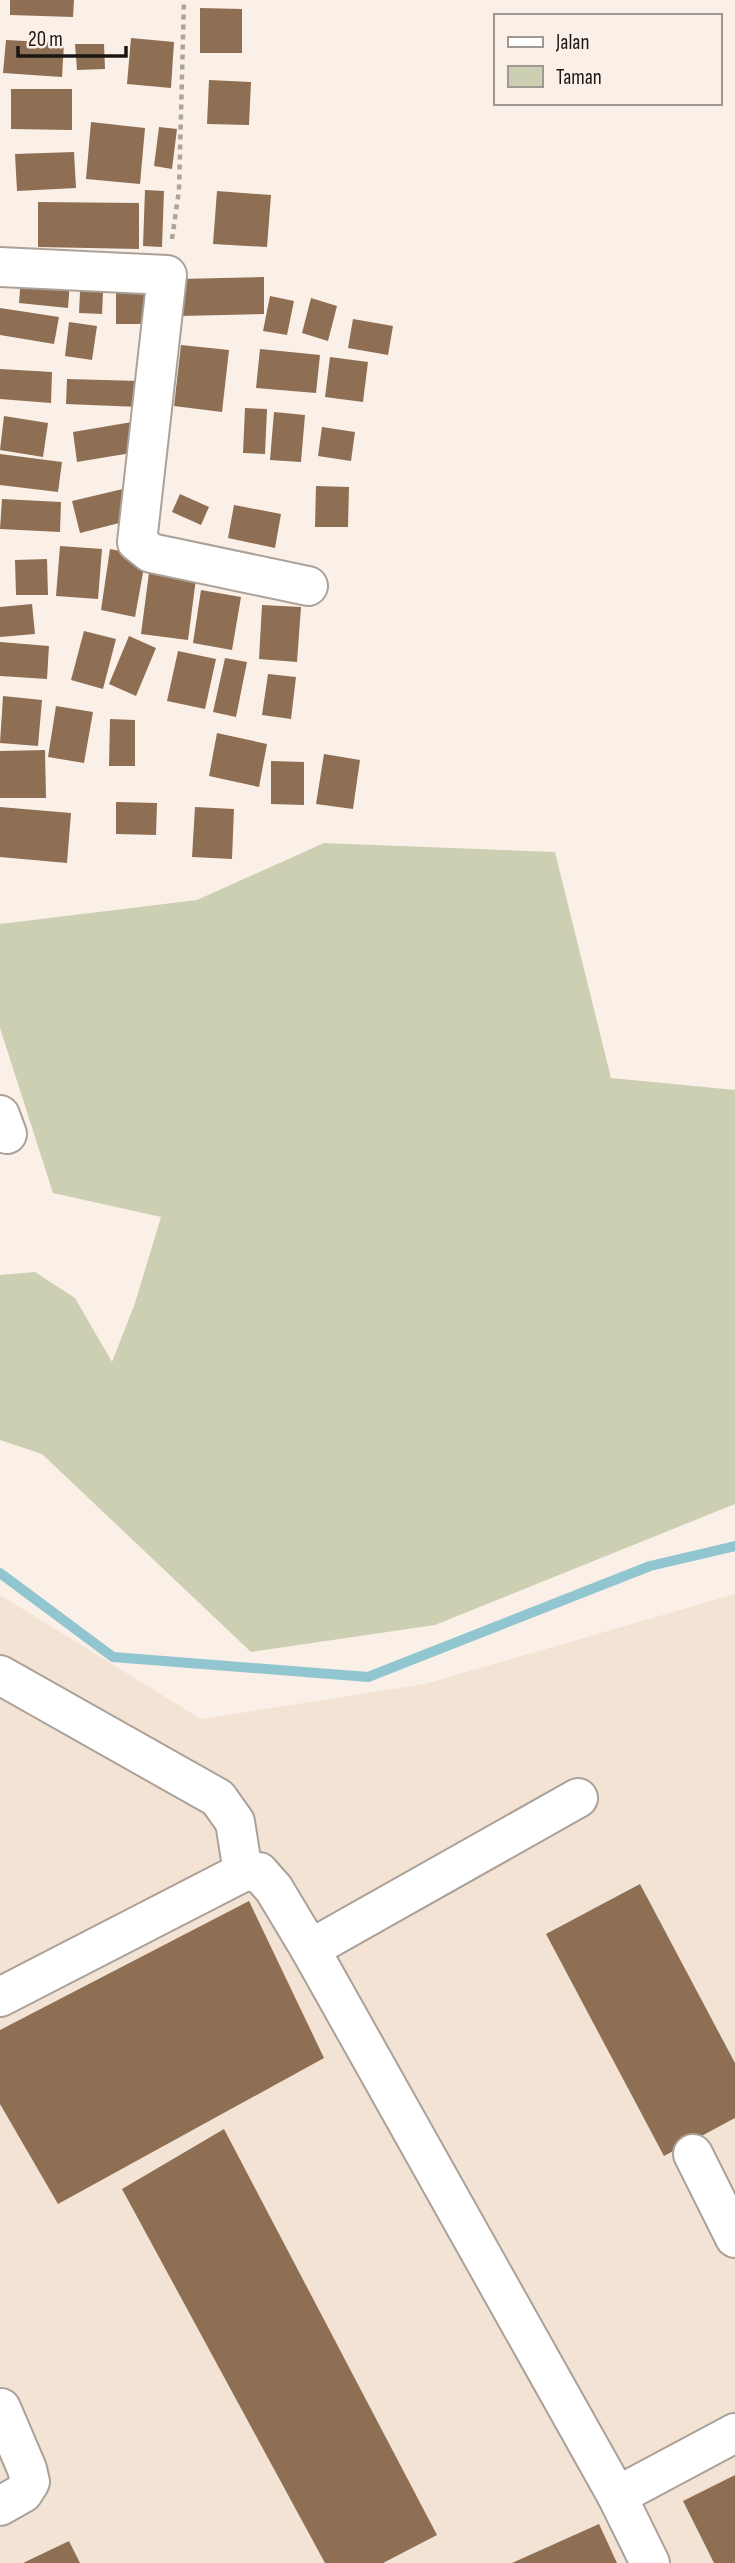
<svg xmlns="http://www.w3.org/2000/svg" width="735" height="2563" font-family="'Sofia Sans Condensed',sans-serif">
  <rect width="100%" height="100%" fill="#faf0e7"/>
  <polygon fill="#f3e3d5" points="735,1594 735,2563 0,2563 0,1595 201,1719 425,1684"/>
  <polygon fill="#cdcfb3" points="324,843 555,852 611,1078 735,1090 735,1504 435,1625 251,1652 42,1454 0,1440 0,1275 35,1272 75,1298 112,1362 135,1303 161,1217 53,1193 0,1028 0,924 197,900"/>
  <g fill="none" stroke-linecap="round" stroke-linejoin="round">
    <polyline stroke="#91c5cf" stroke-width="10" points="0,1573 113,1657 368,1677 650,1566 735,1546"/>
  </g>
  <g fill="#8e6f54">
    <polygon points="10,0 74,0 73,17 10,15"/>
    <polygon points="200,8 242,9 242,53 200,53"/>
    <polygon points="131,38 174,42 171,88 127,84"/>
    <polygon points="6,40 64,43 62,77 3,73"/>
    <polygon points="75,44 104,44 105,69 77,70"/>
    <polygon points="209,80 251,82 249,125 207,124"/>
    <polygon points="11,89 72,89 72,130 11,129"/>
    <polygon points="91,122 145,128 140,184 86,179"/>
    <polygon points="159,127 177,129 172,169 154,166"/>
    <polygon points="74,152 76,188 17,191 15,154"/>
    <polygon points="145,190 164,191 162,247 143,246"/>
    <polygon points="217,191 271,195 267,247 213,244"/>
    <polygon points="38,202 139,203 139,249 38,247"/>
    <polygon points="81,271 104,272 102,314 79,313"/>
    <polygon points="21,277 70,281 68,308 19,303"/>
    <polygon points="264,277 264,314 180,316 179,279"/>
    <rect x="116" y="293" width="37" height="31"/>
    <polygon points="270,296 294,301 287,335 263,331"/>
    <polygon points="311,298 337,306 328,341 302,333"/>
    <polygon points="0,308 59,317 54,344 0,335"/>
    <polygon points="353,319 393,326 388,355 348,348"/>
    <polygon points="69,322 97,326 92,360 65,356"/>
    <polygon points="181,345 229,350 222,412 174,406"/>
    <polygon points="260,349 320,355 316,393 256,388"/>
    <polygon points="330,357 368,362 363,402 325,397"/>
    <polygon points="0,369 52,372 51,403 0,399"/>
    <polygon points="67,379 140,381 139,407 66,404"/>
    <polygon points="245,408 267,409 265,454 243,453"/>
    <polygon points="274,412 305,415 301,462 270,460"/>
    <polygon points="4,416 48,423 43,457 0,450"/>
    <polygon points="132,422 137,452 77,462 73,432"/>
    <polygon points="322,427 355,432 351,461 318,456"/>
    <polygon points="0,454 62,462 58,492 0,485"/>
    <polygon points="316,486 349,487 348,527 315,527"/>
    <polygon points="127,488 135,519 80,533 72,501"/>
    <polygon points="180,494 209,507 201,525 172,512"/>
    <polygon points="2,499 61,502 60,532 0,529"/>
    <polygon points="234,505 281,514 275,548 228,538"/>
    <polygon points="60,546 102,549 98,599 56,596"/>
    <polygon points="110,549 146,556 135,617 101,610"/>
    <polygon points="47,559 48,595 16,595 15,560"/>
    <polygon points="150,565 197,571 188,640 141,634"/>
    <polygon points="201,590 241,597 232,650 193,643"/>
    <polygon points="32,604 35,634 0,637 0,607"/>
    <polygon points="262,605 301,607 297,662 259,659"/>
    <polygon points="84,631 116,639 103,689 71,680"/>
    <polygon points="129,636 156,648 136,696 109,684"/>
    <polygon points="0,642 49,646 47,679 0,676"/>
    <polygon points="178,651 216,659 205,709 167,701"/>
    <polygon points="225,658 247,662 236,717 213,712"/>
    <polygon points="268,674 296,677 291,719 262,715"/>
    <polygon points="3,696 42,700 38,746 0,743"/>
    <polygon points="56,706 93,712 84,763 48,757"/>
    <polygon points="110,719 135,720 135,766 109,766"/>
    <polygon points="217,733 267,744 259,787 209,776"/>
    <polygon points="45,750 46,798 0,798 0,751"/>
    <polygon points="324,754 360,760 353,809 316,804"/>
    <polygon points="271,761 304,762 304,805 271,804"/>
    <polygon points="116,802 157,803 156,835 116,834"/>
    <polygon points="0,807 71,813 67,863 0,857"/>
    <polygon points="195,807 234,809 232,859 192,857"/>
    <polygon points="640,1884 735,2063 735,2118 664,2156 546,1934"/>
    <polygon points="249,1901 324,2058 58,2204 0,2104 0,2030"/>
    <polygon points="224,2129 437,2535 383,2563 325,2563 122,2189"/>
    <polygon points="735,2475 735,2563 714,2563 683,2501"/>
    <polygon points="599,2524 617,2563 512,2563"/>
    <polygon points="69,2541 80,2563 23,2563"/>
  </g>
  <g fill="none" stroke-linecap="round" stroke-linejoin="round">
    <g stroke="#aba199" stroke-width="42">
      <g id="minor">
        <polyline points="0,267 167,275 137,542 151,553 308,586"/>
        <polyline points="0,1115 7,1134"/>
        <polyline points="0,1675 218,1798 235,1822 243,1872"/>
        <polyline points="310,1949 578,1798"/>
        <polyline points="0,1997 243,1872 259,1872 274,1889 310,1949 617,2496 650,2563"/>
        <polyline points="693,2154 735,2238"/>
        <polyline points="617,2496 735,2433"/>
        <polyline points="0,2506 23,2493 30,2482 27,2469 1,2408"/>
      </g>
    </g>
    <polyline stroke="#aba39d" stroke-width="4.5" stroke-dasharray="5 5" stroke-linecap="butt" points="172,239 179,190 184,0"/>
    <use href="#minor" stroke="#fff" stroke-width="38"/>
  </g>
  <rect x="494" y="14" width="228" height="91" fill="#faf0e7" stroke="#a09993" stroke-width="2"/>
  <rect x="508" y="37" width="35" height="10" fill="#ffffff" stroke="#a09993" stroke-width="2"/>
  <text x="556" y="49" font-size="21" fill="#1a1614">Jalan</text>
  <rect x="508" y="66" width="35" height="21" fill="#cdcfb3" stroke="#a09993" stroke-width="2"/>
  <text x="556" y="84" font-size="21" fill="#1a1614">Taman</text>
  <path d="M18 46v10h108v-10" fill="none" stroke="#1a1614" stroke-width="3.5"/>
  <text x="28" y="46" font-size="21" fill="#1a1614" stroke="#faf0e7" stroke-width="5" paint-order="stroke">20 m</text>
</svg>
